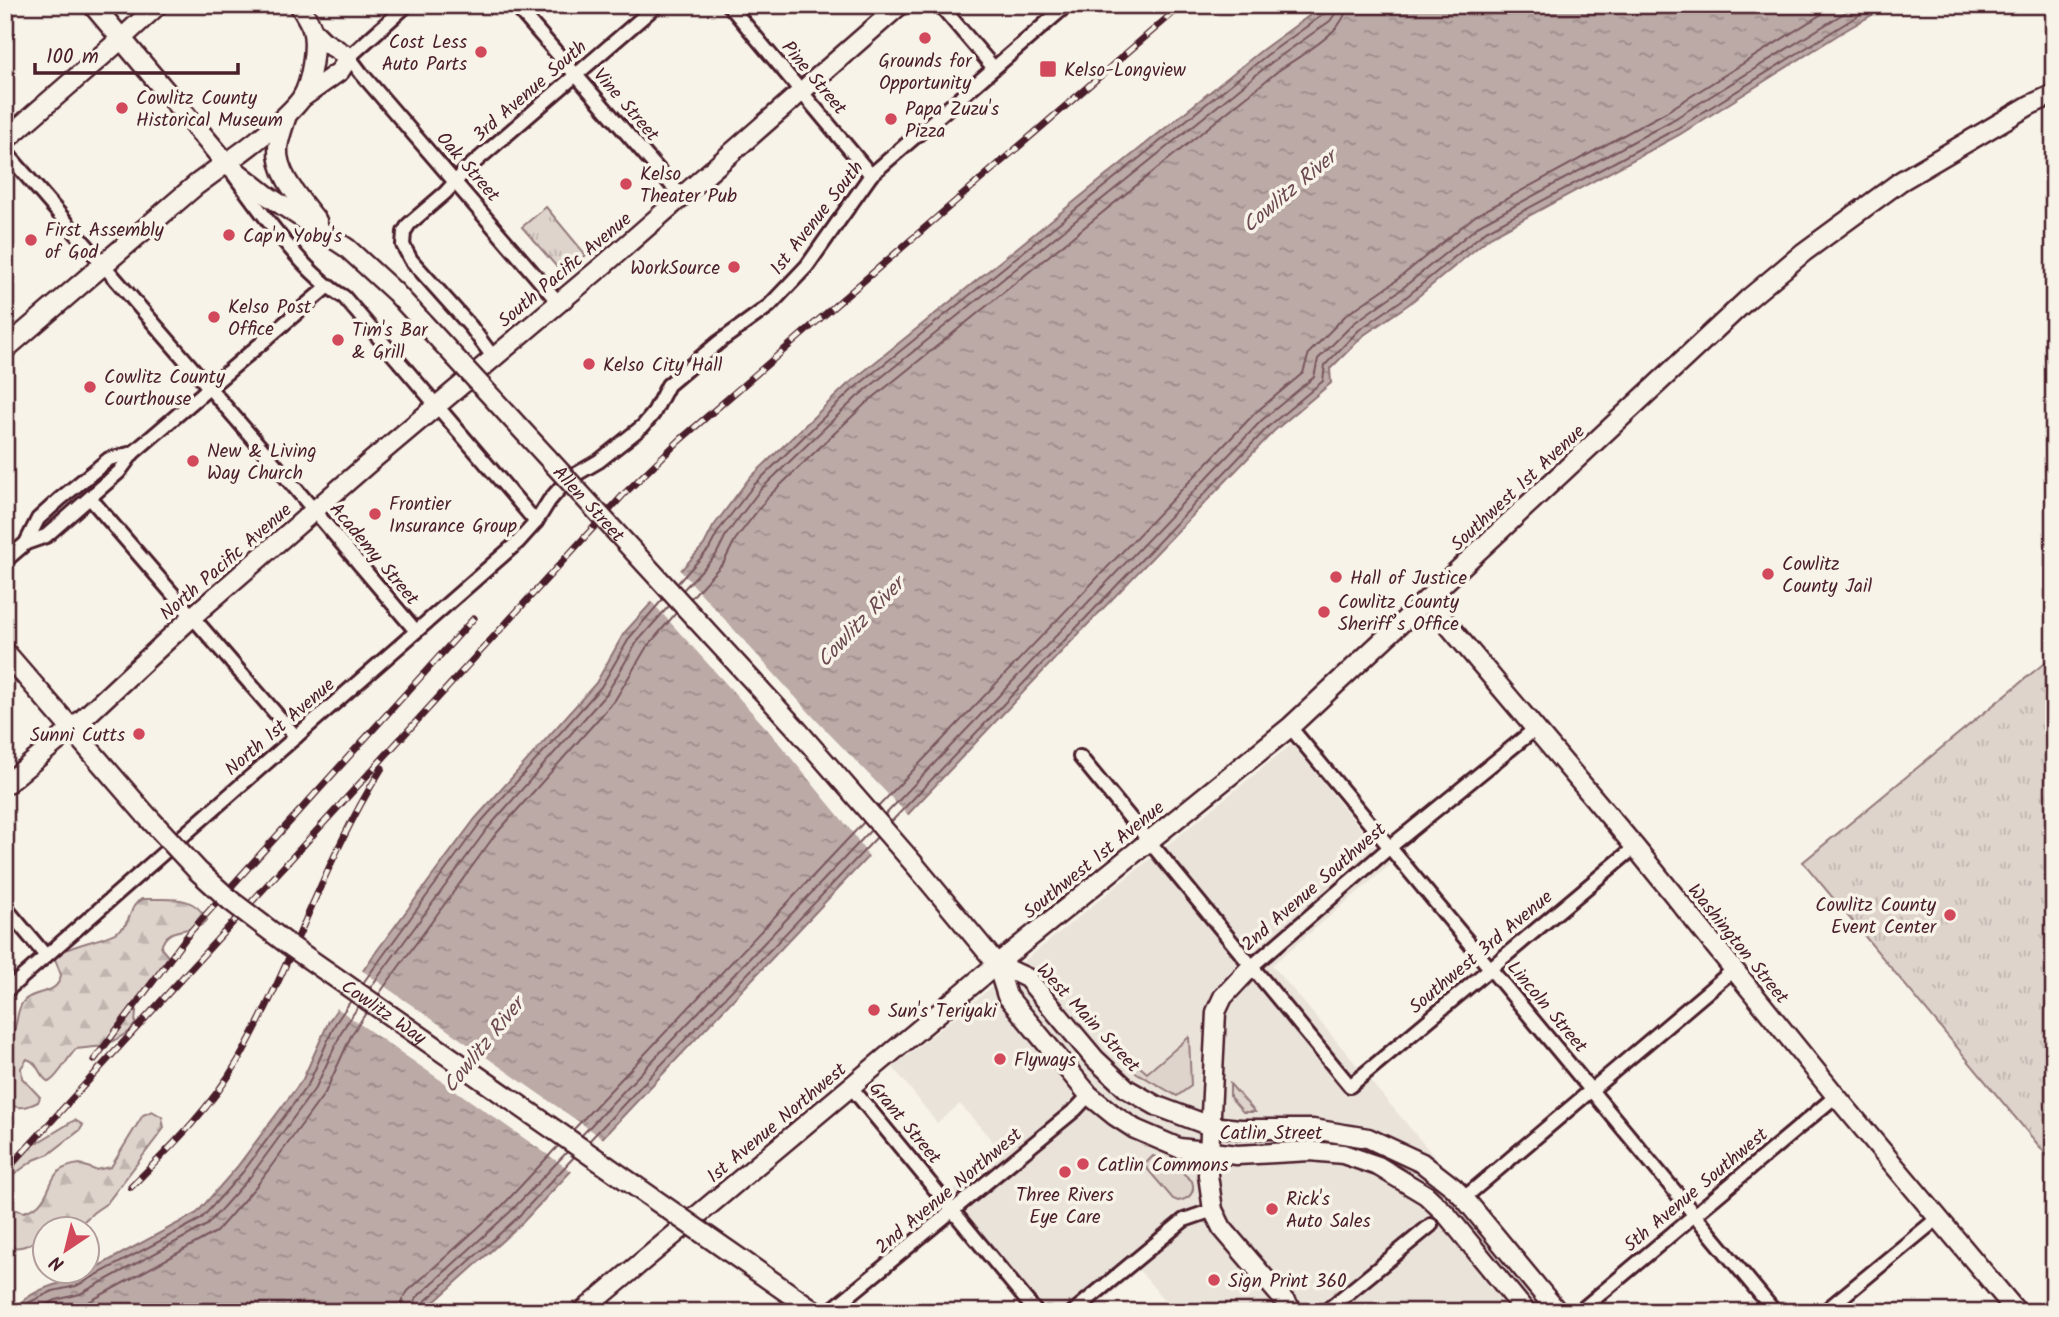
<svg xmlns="http://www.w3.org/2000/svg" width="2059" height="1317" font-family="Kalam,sans-serif">
  <defs>
    <pattern id="forest-firs" width="22" height="20" patternUnits="userSpaceOnUse" patternTransform="scale(1.75)"><rect width="22" height="20" fill="#ded4cc"/><path d="M5 1l3.5 6h-7zM16 11l3.5 6h-7z" fill="#c0b6af"/></pattern>
    <pattern id="park-tufts" width="24" height="20" patternUnits="userSpaceOnUse" patternTransform="scale(1.75)"><rect width="24" height="20" fill="#ded4cc"/><path d="M3 7l-1-3M5 7V3M7 7l1-3M15 17l-1-3M17 17v-4M19 17l1-3" fill="none" stroke="#c0b6af"/></pattern>
    <pattern id="water-ripples" width="26" height="14" patternUnits="userSpaceOnUse" patternTransform="scale(1.75)"><rect width="26" height="14" fill="#bcaaa7"/><path d="M2 4q2-2 4 0t4 0M15 11q2-2 4 0t4 0" fill="none" stroke="#9b8a88"/></pattern>
  </defs>
  <rect width="100%" height="100%" fill="#f7f3e8"/>
  <filter id="ink" filterUnits="userSpaceOnUse"><feTurbulence type="fractalNoise" baseFrequency=".0143" numOctaves="2"/><feDisplacementMap in="SourceGraphic" scale="14" xChannelSelector="R" yChannelSelector="G"/><feConvolveMatrix kernelMatrix="1 2 1 2 8 2 1 2 1" color-interpolation-filters="sRGB"/></filter>
  <g filter="url(#ink)">
    <polygon fill="#eae3da" points="1292,744 1390,865 1272,965 1566,1312 1165,1312 1169,1306 1139,1270 1090,1312 1023,1312 936,1205 1001,1151 960,1104 937,1123 893,1067"/>
    <g fill="#ded4cc" stroke="#947a7c" stroke-width="2">
      <polygon points="1189,1037 1191,1086 1177,1096 1137,1073 1119,1059 1125,1054 1147,1073"/>
      <polygon points="1230,1084 1255,1112 1243,1112 1230,1097"/>
      <path d="M1153,1156L1173,1164L1192,1181C1196,1193 1189,1199 1178,1201L1173,1199L1144,1165Z"/>
    </g>
    <g fill="url(#forest-firs)" stroke="#947a7c" stroke-width="2">
      <path d="M142,899C169,900 193,893 207,920C194,936 167,922 161,948L171,960L149,988L137,998L135,1024L129,1032L104,1046L76,1049C66,1059 61,1074 49,1082C38,1077 40,1063 27,1059L21,1068L22,1078L40,1097L38,1102C26,1108 17,1110 5,1102C5,1088 1,1066 6,1053C9,1045 14,1037 15,1027C18,1018 17,1010 23,1002C35,988 57,997 61,975L55,959C64,944 103,942 120,930C133,921 128,906 142,899Z"/>
      <path d="M152,1111L162,1117L164,1128L107,1203L94,1212L75,1229L46,1230L45,1236C30,1243 23,1251 5,1246V1201L13,1209L24,1212C29,1210 35,1208 39,1204C56,1186 46,1168 80,1164L95,1170L111,1167L143,1115Z"/>
      <polygon points="75,1120 83,1125 80,1130 49,1154 34,1160 16,1173 5,1184 5,1167 27,1149"/>
    </g>
    <g fill="url(#park-tufts)" stroke="#947a7c" stroke-width="2">
      <polygon points="546,207 586,255 563,274 522,227"/>
      <polygon points="2054,655 2054,1164 1803,862"/>
    </g>
    <path fill="url(#water-ripples)" stroke="#8e7275" stroke-width="2" d="M1324,5H1889L1841,33L1679,135L1490,237L1409,304L1364,335L1330,369L1331,383L1274,431L1065,648L522,1223L423,1312H9C30,1293 45,1286 73,1280L197,1213L237,1167L303,1079L329,1021L373,956L475,819L596,683L624,633L704,545L713,527L748,480L847,385L1262,50Z"/>
    <g fill="#f7f3e8">
      <polygon points="678,568 818,722 910,817 870,859 853,833 768,730 649,599"/>
      <polygon points="360,969 605,1140 574,1173 334,1006"/>
    </g>
    <g fill="none" stroke-linecap="round" stroke-linejoin="round">
      <g stroke="#78575d" stroke-width="2">
        <polyline points="677,584 709,549 719,530 754,485 852,390 1267,55 1324,14 1327,5"/>
        <polyline points="683,590 716,555 726,535 760,490 857,397 1272,62 1330,21 1335,14 1336,5"/>
        <path d="M691,598L724,562L735,540L768,497L864,405L1278,71C1299,56 1346,32 1347,5"/>
        <polyline points="878,807 1255,413 1303,373 1309,353 1346,315 1393,283 1475,216 1666,112 1836,5"/>
        <polyline points="885,815 1262,420 1314,377 1318,359 1354,323 1399,291 1481,224 1671,121 1857,5"/>
        <polyline points="891,822 1269,426 1323,381 1325,365 1359,330 1405,298 1486,231 1676,129 1875,5"/>
        <polyline points="363,983 480,823 601,687 630,637 663,599"/>
        <polyline points="370,988 487,829 607,693 637,642 669,606"/>
        <polyline points="379,994 495,835 615,700 646,648 676,613"/>
        <polyline points="574,1129 864,822"/>
        <polyline points="582,1135 871,830"/>
        <polyline points="590,1140 877,837"/>
        <polyline points="19,1312 30,1302 53,1291 76,1286 201,1219 243,1172 309,1083 335,1024 350,1002"/>
        <polyline points="32,1312 56,1300 80,1294 207,1225 250,1177 316,1087 343,1029 358,1007"/>
        <polyline points="55,1312 85,1304 216,1232 258,1184 325,1093 352,1034 366,1013"/>
        <polyline points="401,1312 402,1300 408,1291 503,1205 558,1146"/>
        <polyline points="411,1312 416,1298 510,1212 567,1152"/>
        <polyline points="420,1312 422,1304 517,1218 574,1157"/>
      </g>
      <g stroke="#4a1f2b" stroke-width="18">
        <g id="street">
          <polyline points="407,5 349,57 361,73 558,302"/>
          <polyline points="515,5 682,197"/>
          <polyline points="729,5 871,175"/>
          <polyline points="940,5 993,67"/>
          <polyline points="5,151 263,450 415,630"/>
          <path d="M234,175C262,213 304,274 344,297L536,522"/>
          <polyline points="493,357 471,327 411,260 403,245 404,232 409,224 445,193 467,169 657,5"/>
          <polyline points="90,498 296,737"/>
          <polyline points="26,543 46,536 119,472 133,453 327,287"/>
          <polyline points="5,561 26,543 38,519 60,499 109,459 133,453"/>
          <polyline points="1290,727 1775,1312"/>
          <polyline points="1080,757 1350,1086 1635,847"/>
          <polyline points="5,907 46,956"/>
          <polyline points="1251,967 1390,847 1535,729"/>
          <polyline points="5,992 518,542 536,522 549,501 568,479 599,461 643,426 653,414 668,385 719,342 769,306 807,266 871,175 1067,5"/>
          <polyline points="851,1087 1036,1312"/>
          <polyline points="1464,1198 1733,970"/>
          <polyline points="829,1312 1076,1109 1089,1095"/>
          <polyline points="1073,1312 1184,1220 1213,1210"/>
          <polyline points="1325,1312 1431,1225"/>
          <polyline points="1579,1312 1836,1096"/>
          <polyline points="1824,1312 1938,1218"/>
        </g>
      </g>
      <g stroke="#4a1f2b" stroke-width="23">
        <g id="secondary">
          <path d="M299,5C304,13 309,20 312,29C317,46 311,84 301,99C286,119 247,149 226,163L268,196L347,248L395,292L454,356"/>
          <polyline points="121,39 158,5"/>
          <polyline points="302,98 340,71 349,57 323,41 313,31"/>
          <path d="M287,115C284,125 279,137 278,148C276,175 302,201 317,221"/>
          <polyline points="1427,600 1635,847 1836,1096 2017,1312"/>
          <polyline points="5,785 72,729 192,617 370,462 606,263 900,5"/>
          <polyline points="914,864 997,964 1027,978 1095,1059 1127,1089 1157,1106 1210,1126 1240,1129 1313,1129 1368,1138 1422,1163 1453,1187 1464,1198 1558,1312"/>
          <polyline points="997,964 1007,996 1089,1095 1115,1116 1135,1129 1179,1148 1237,1155 1310,1151 1343,1154 1378,1166 1426,1195 1446,1214 1526,1312"/>
          <polyline points="1251,967 1223,997 1216,1012 1208,1175 1213,1210 1222,1228 1294,1312"/>
          <polyline points="582,1312 997,964 1290,727 1748,299 1804,252 1901,181 2030,105 2054,94"/>
        </g>
      </g>
      <g stroke="#4a1f2b" stroke-width="24">
        <g id="primary">
          <polyline points="5,140 121,39"/>
          <polyline points="5,349 196,185 226,163 93,5"/>
          <polyline points="5,652 146,815"/>
        </g>
      </g>
      <use href="#street" stroke="#f7f3e8" stroke-width="12"/>
      <use href="#secondary" stroke="#f7f3e8" stroke-width="18"/>
      <use href="#primary" stroke="#f7f3e8" stroke-width="19"/>
      <g stroke="#4a1f2b" stroke-width="7">
        <g id="rail">
          <polyline points="94,1060 191,931 474,618"/>
          <polyline points="5,1172 625,493 680,440 1182,5"/>
          <path d="M131,1187C170,1148 210,1109 238,1061C292,966 324,860 382,768"/>
        </g>
      </g>
      <use href="#rail" stroke="#f7f3e8" stroke-width="4.5" stroke-dasharray="13" stroke-linecap="butt"/>
      <g stroke="#4a1f2b" stroke-width="23" stroke-linecap="butt">
        <g id="secondary-bridge">
          <path id="s1" d="M454,356L794,726L914,864"/>
        </g>
      </g>
      <g stroke="#4a1f2b" stroke-width="24" stroke-linecap="butt">
        <g id="primary-bridge">
          <path id="s2" d="M146,815L198,871L231,901L289,945L816,1312"/>
        </g>
      </g>
      <use href="#secondary-bridge" stroke="#f7f3e8" stroke-width="18"/>
      <use href="#primary-bridge" stroke="#f7f3e8" stroke-width="19"/>
    </g>
  </g>
  <g fill="#d1495b" stroke="#f7f3e8" stroke-width="2.5">
    <circle cx="925" cy="38" r="7"/>
    <circle cx="481" cy="52" r="7"/>
    <rect x="1039" y="60" width="18" height="18" rx="3.5"/>
    <circle cx="122" cy="108" r="7"/>
    <circle cx="891" cy="119" r="7"/>
    <circle cx="626" cy="184" r="7"/>
    <circle cx="229" cy="235" r="7"/>
    <circle cx="31" cy="240" r="7"/>
    <circle cx="734" cy="267" r="7"/>
    <circle cx="214" cy="317" r="7"/>
    <circle cx="338" cy="340" r="7"/>
    <circle cx="589" cy="364" r="7"/>
    <circle cx="90" cy="387" r="7"/>
    <circle cx="193" cy="461" r="7"/>
    <circle cx="375" cy="514" r="7"/>
    <circle cx="1768" cy="574" r="7"/>
    <circle cx="1336" cy="577" r="7"/>
    <circle cx="1324" cy="612" r="7"/>
    <circle cx="139" cy="734" r="7"/>
    <circle cx="1950" cy="915" r="7"/>
    <circle cx="874" cy="1010" r="7"/>
    <circle cx="1000" cy="1059" r="7"/>
    <circle cx="1083" cy="1164" r="7"/>
    <circle cx="1065" cy="1172" r="7"/>
    <circle cx="1272" cy="1209" r="7"/>
    <circle cx="1214" cy="1280" r="7"/>
  </g>
  <g text-anchor="middle" stroke-width="7" stroke-linejoin="round" paint-order="stroke">
    <g font-size="19" fill="#4a1f2b" stroke="#f7f3e8" text-anchor="start">
      <text x="467" y="48" text-anchor="end">Cost Less<tspan x="467" dy="22">Auto Parts</tspan></text>
      <text x="925" y="67" text-anchor="middle">Grounds for<tspan x="925" dy="22">Opportunity</tspan></text>
      <text x="1064" y="76">Kelso-Longview</text>
      <text x="136" y="104">Cowlitz County<tspan x="136" dy="22">Historical Museum</tspan></text>
      <text x="905" y="115">Papa Zuzu's<tspan x="905" dy="22">Pizza</tspan></text>
      <text x="640" y="180">Kelso<tspan x="640" dy="22">Theater Pub</tspan></text>
      <text x="45" y="236">First Assembly<tspan x="45" dy="22">of God</tspan></text>
      <text x="243" y="242">Cap'n Yoby's</text>
      <text x="720" y="274" text-anchor="end">WorkSource</text>
      <text x="228" y="313">Kelso Post<tspan x="228" dy="22">Office</tspan></text>
      <text x="352" y="336">Tim's Bar<tspan x="352" dy="22">&amp; Grill</tspan></text>
      <text x="603" y="371">Kelso City Hall</text>
      <text x="104" y="383">Cowlitz County<tspan x="104" dy="22">Courthouse</tspan></text>
      <text x="207" y="457">New &amp; Living<tspan x="207" dy="22">Way Church</tspan></text>
      <text x="389" y="510">Frontier<tspan x="389" dy="22">Insurance Group</tspan></text>
      <text x="1782" y="570">Cowlitz<tspan x="1782" dy="22">County Jail</tspan></text>
      <text x="1350" y="584">Hall of Justice</text>
      <text x="1338" y="608">Cowlitz County<tspan x="1338" dy="22">Sheriff’s Office</tspan></text>
      <text x="125" y="741" text-anchor="end">Sunni Cutts</text>
      <text x="1936" y="911" text-anchor="end">Cowlitz County<tspan x="1936" dy="22">Event Center</tspan></text>
      <text x="888" y="1017">Sun's Teriyaki</text>
      <text x="1014" y="1066">Flyways</text>
      <text x="1097" y="1171">Catlin Commons</text>
      <text x="1065" y="1201" text-anchor="middle">Three Rivers<tspan x="1065" dy="22">Eye Care</tspan></text>
      <text x="1286" y="1205">Rick's<tspan x="1286" dy="22">Auto Sales</tspan></text>
      <text x="1228" y="1287">Sign Print 360</text>
    </g>
    <g font-size="19" fill="#4a1f2b" stroke="#f7f3e8">
      <text transform="translate(815 77) rotate(50)" y="7">Pine Street</text>
      <text transform="translate(529 90) rotate(-41)" y="7">3rd Avenue South</text>
      <text transform="translate(627 104) rotate(49)" y="7">Vine Street</text>
      <text transform="translate(469 166) rotate(49)" y="7">Oak Street</text>
      <text transform="translate(816 217) rotate(-52)" y="7">1st Avenue South</text>
      <text transform="translate(564 269) rotate(-40)" y="7">South Pacific Avenue</text>
      <text transform="translate(1517 487) rotate(-43)" y="7">Southwest 1st Avenue</text>
      <text dy="7" stroke="none"><textPath href="#s1" startOffset="200">Allen Street</textPath></text>
      <text transform="translate(375 553) rotate(50)" y="7">Academy Street</text>
      <text transform="translate(225 561) rotate(-41)" y="7">North Pacific Avenue</text>
      <text transform="translate(279 726) rotate(-41)" y="7">North 1st Avenue</text>
      <text transform="translate(1093 859) rotate(-39)" y="7">Southwest 1st Avenue</text>
      <text transform="translate(1313 886) rotate(-41)" y="7">2nd Avenue Southwest</text>
      <text transform="translate(1739 943) rotate(51)" y="7">Washington Street</text>
      <text transform="translate(1480 951) rotate(-40)" y="7">Southwest 3rd Avenue</text>
      <text transform="translate(1548 1006) rotate(50)" y="7">Lincoln Street</text>
      <text dy="7" stroke="none"><textPath href="#s2" startOffset="310">Cowlitz Way</textPath></text>
      <text transform="translate(1089 1017) rotate(47)" y="7">West Main Street</text>
      <text transform="translate(776 1122) rotate(-40)" y="7">1st Avenue Northwest</text>
      <text transform="translate(906 1122) rotate(50)" y="7">Grant Street</text>
      <text x="1271" y="1139">Catlin Street</text>
      <text transform="translate(1695 1189) rotate(-40)" y="7">5th Avenue Southwest</text>
      <text transform="translate(948 1190) rotate(-40)" y="7">2nd Avenue Northwest</text>
    </g>
    <g font-size="21" font-style="italic" fill="#6c4950" stroke="#f7f3e8">
      <text transform="translate(1289 191) rotate(-40)" y="7">Cowlitz River</text>
      <text transform="translate(860 622) rotate(-46)" y="7">Cowlitz River</text>
      <text transform="translate(483 1045) rotate(-51)" y="7">Cowlitz River</text>
    </g>
  </g>
  <rect width="2059" height="1317" fill="none" stroke="#f7f3e8" stroke-width="28"/>
  <rect x="14" y="14" width="2031" height="1289" fill="none" stroke="#4a1f2b" stroke-width="2.5" filter="url(#ink)"/>
  <g transform="translate(66 1250) rotate(215)"><circle r="33" fill="#f7f3e8" stroke="#b29e9c" stroke-width="2"/>
  <path d="M0-5L12 26L0 18L-12 26Z" fill="#d1495b"/>
  <text y="-10" font-size="19" font-weight="bold" text-anchor="middle" fill="#4a1f2b">N</text>
  </g>
  <path d="M35 63v10h203v-10" fill="none" stroke="#4a1f2b" stroke-width="3.5"/>
  <text x="46" y="63" font-size="21" fill="#4a1f2b" stroke="#f7f3e8" stroke-width="5" paint-order="stroke">100 m</text>
</svg>
